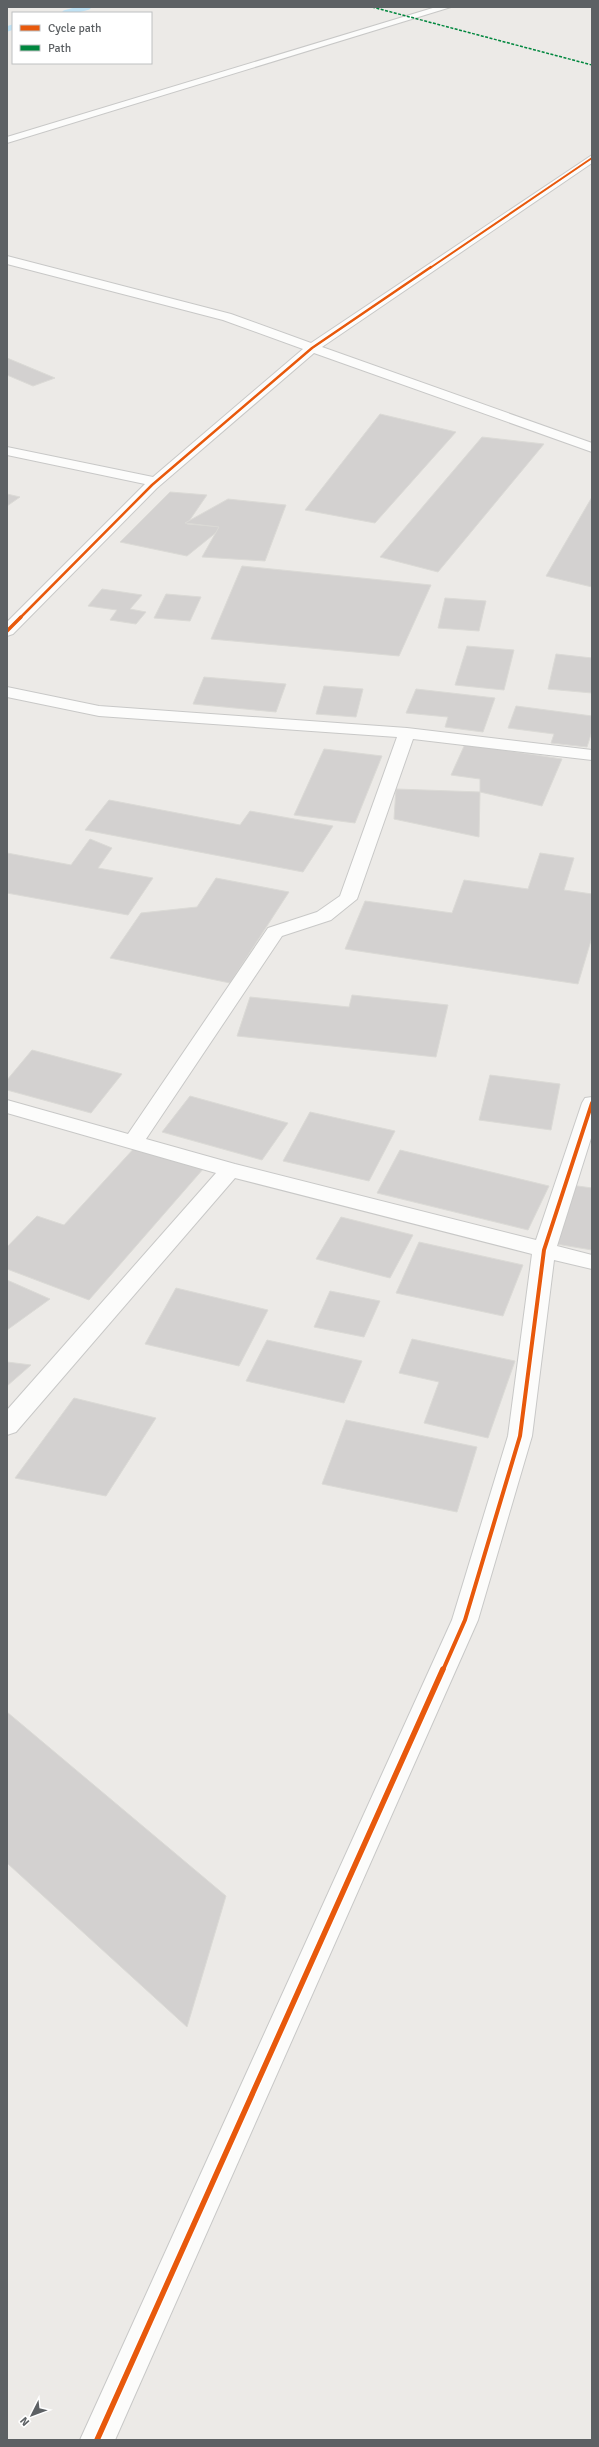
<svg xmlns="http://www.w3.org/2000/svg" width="599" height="2447" font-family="Signika,sans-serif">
  <rect width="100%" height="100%" fill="#eceae7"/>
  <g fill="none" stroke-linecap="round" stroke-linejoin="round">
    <g stroke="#bfe1f3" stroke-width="5.5">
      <polyline points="65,13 88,7"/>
      <polyline points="7,29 13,27"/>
    </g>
  </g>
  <g fill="#d3d1d0" stroke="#dbdad6">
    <polygon points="7,358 55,378 33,386 7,375"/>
    <polygon points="380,414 456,432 375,523 305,510"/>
    <polygon points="482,437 544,444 438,572 380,557"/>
    <polygon points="170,492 207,495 187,524 223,527 187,556 120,542"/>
    <polygon points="7,494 20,497 7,506"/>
    <polygon points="592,497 592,587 546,576"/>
    <polygon points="228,499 286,505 265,561 202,557 219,527 185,523"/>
    <polygon points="242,566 431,585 399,656 211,639"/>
    <polygon points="102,589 142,595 130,609 146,612 136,624 110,620 117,610 88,606"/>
    <polygon points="166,594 201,597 190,621 154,618"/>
    <polygon points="445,598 486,601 479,631 438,628"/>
    <polygon points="467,646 514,650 504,690 455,685"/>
    <polygon points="556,654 592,658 592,693 548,689"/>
    <polygon points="204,677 286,684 276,712 193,704"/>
    <polygon points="324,686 363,689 356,717 316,714"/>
    <polygon points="416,689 495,698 483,732 445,727 448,717 406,713"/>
    <polygon points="516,706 592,716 592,731 587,747 551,743 554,734 508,728"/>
    <polygon points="465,744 562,759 542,806 480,792 480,779 451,775"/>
    <polygon points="324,749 382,756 355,823 294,815"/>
    <polygon points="396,789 480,792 479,837 394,819"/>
    <polygon points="109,800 240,825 250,811 333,826 303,872 85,830"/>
    <polygon points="90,839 112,848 98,868 153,878 128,915 7,893 7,853 71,865"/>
    <polygon points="540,853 574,858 564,890 592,894 592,937 578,984 345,949 365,901 452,913 464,880 528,889"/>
    <polygon points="216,878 289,892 230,983 110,958 141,913 197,907"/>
    <polygon points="352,995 448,1005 436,1057 237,1036 250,997 349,1007"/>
    <polygon points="32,1050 122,1074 91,1113 7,1090 7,1080"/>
    <polygon points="490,1075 560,1084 551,1130 479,1120"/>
    <polygon points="190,1096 288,1123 262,1160 162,1132"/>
    <polygon points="310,1112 395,1131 369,1181 283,1161"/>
    <polygon points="137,1145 204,1168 89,1300 7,1269 7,1247 37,1216 64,1225"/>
    <polygon points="400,1150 549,1186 528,1230 377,1193"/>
    <polygon points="563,1184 592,1188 592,1250 550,1243"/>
    <polygon points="341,1217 413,1235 390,1278 316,1259"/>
    <polygon points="419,1242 523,1265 503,1316 396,1293"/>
    <polygon points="7,1280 50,1299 7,1330"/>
    <polygon points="176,1288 268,1310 239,1366 145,1344"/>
    <polygon points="330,1291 380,1301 364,1337 314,1327"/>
    <polygon points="412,1339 515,1361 488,1438 424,1423 439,1382 399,1373"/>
    <polygon points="267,1340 362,1361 344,1403 246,1381"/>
    <polygon points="7,1362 31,1365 7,1386"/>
    <polygon points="74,1398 156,1418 106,1496 15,1478"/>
    <polygon points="346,1420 477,1447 457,1512 322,1484"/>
    <polygon points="7,1712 226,1896 187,2027 7,1863"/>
  </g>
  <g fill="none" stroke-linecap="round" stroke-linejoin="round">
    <g stroke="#c8c8c7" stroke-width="2">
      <g id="minor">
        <polygon points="436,7 451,7 7,143 7,137"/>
        <polygon points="592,155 592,163 322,347 592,443 592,452 314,353 157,488 13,634 7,636 7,622 145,484 7,455 7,447 153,477 303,349 223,320 7,264 7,256 231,314 311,343"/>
        <polygon points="7,687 99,706 407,728 592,750 592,760 413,739 357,899 331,920 282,936 146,1139 235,1164 536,1240 582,1103 585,1098 592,1097 592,1135 557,1246 592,1255 592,1269 554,1260 532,1436 478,1620 115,2440 80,2440 452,1620 508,1436 532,1254 235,1178 16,1432 7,1435 7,1410 216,1173 7,1113 7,1100 128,1134 268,928 317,912 340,896 397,737 99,716 7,697"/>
      </g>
    </g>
    <use href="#minor" fill="#fcfcfb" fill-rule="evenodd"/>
    <polyline stroke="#00873e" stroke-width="1.5" stroke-dasharray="3 1.5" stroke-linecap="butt" points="372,7 592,65"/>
    <g stroke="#fff" stroke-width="3">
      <polyline id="cycleway-far4" points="430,268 592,158"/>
    </g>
    <g stroke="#fff" stroke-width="4">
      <polyline id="cycleway-far3" points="20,618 152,485 312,348 431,267"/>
    </g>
    <g stroke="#fff" stroke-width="5.5">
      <polyline id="cycleway-far2" points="7,631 21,617"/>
    </g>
    <g stroke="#fff" stroke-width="6">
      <polyline id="cycleway-far1" points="443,1670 465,1620 520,1436 544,1250 592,1103"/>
    </g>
    <g stroke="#fff" stroke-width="8">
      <polyline id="cycleway" points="97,2440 443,1669"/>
    </g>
    <use href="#cycleway-far4" stroke="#e8590c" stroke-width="2"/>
    <use href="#cycleway-far3" stroke="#e8590c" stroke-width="2.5"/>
    <use href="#cycleway-far2" stroke="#e8590c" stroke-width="3.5"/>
    <use href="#cycleway-far1" stroke="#e8590c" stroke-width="4"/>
    <use href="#cycleway" stroke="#e8590c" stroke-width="5.5"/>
  </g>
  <rect width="599" height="2447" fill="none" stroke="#5d6164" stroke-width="16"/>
  <rect x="12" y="12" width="140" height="52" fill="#ffffff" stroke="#bec0c1"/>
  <rect x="20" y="25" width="20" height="6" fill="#e8590c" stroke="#bec0c1"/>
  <text x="48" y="32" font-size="12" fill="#5d6164">Cycle path</text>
  <rect x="20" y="45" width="20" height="6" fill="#00873e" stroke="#bec0c1"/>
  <text x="48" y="52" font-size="12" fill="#5d6164">Path</text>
  <g transform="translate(32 2415) rotate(228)" stroke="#ffffff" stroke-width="3" paint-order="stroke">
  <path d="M0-3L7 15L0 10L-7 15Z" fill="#5d6164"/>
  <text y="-6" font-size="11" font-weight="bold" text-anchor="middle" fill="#5d6164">N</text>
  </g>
</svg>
